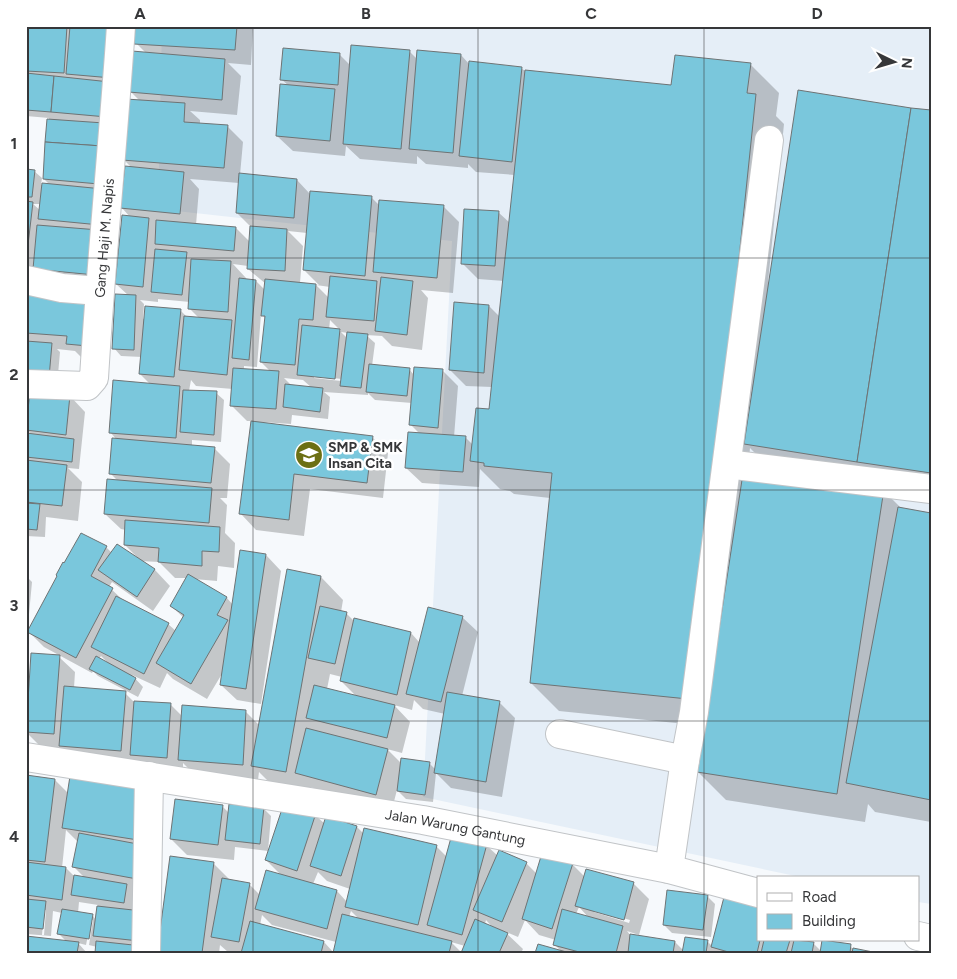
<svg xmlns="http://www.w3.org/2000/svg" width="957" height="979" font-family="Figtree,sans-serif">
  <rect width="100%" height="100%" fill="#f6f9fc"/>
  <polygon fill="#e5eef7" points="162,26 931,26 931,904 918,902 918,878 805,878 423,797 452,241 158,209"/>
  <g fill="#0003" fill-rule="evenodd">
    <path d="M26,26H124L125,99L140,101L130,91L146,53L136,43V26H253L251,65L228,63L241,76L237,115L190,111L200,120V124L227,126L243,142L240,175L297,180L310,194L371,197L380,206H443L459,222L453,293L421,290L428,298L422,350L392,346L382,336L366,335L375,343L372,366L409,369L414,375L442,370L458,386L454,437H465L473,445L490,410L492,387L466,386L450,370L489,306L500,317L504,281L478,279L462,263L498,212L510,223L515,175L476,172L468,164V168L426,164L417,156V164L360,159L346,146L345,156L293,151L277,136L289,86L281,79L340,55L351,66L410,52L418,60L461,55L470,65L521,68L525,71L672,87L750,64L779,93L776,116L784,124L768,282L770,283L931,111V496L882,489L902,509L931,514V822L875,812L868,804L865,822L726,800L698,772L705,726L559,711L531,683L550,498L514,494L510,491L500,489L480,469L479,487L422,483L406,468L420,434L411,425L412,403L375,400L368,393V395L324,392L330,397L328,419L292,415L291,424L262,422L261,424L372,437L388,453L383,498L310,489L304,536L256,530L241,514L252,421H247L231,405L233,389L196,386L191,380L189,391L216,393L224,400L221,442L192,440V446L214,448L230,464L227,498H220L227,505L225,533L235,543L234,568L218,566L217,581L194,579L227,598L233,605L266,555L281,571L261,704L237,700L221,685L223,672L207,699L173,679L167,673L160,688L132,675L143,687L138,697L98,676L93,671L92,673L44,647L29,632L106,547L112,553L137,557L125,545L126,530L121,529L105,514L118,481L111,474L117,440L110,432L151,385L140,374L142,357L121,356L114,348L129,296L116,284L131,218L122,208L132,168L124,160L110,290L26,276V170L34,171L42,178L41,185L51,186L44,179L49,118L26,116ZM190,179L239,183L237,213L251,227L250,242L236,228L196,225L199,189ZM33,204H41V211ZM288,231L307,233L304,270L319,285L300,283L303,246ZM233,264L248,266V269L266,284L265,290L256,281L246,280V278ZM316,285L330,287L329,298ZM158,299L190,302V309L199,318L187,317L180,310L143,319L144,304L140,300L158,302ZM261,314L266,319L261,362L271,372L244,370V366L257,367ZM330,320L341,331L329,330ZM341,332L348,333L347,338ZM314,376L342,379L341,381L314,378ZM284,378L303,380L312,388L292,386ZM750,448L775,473L748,469ZM140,561L159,562L175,578H187L171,606L184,618L176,631L168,624L125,602L109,587L112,582L153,611L170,586L155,570ZM101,656L109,664L99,659Z"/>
    <polygon points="26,283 93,301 83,359 75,351 57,349 60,352 57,386 26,386"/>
    <polygon points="70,396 85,412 79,469 68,468 82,482 78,521 46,517 45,537 26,536 26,461 29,462 26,459 26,434 32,435 27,430"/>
    <polygon points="26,576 32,582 29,614 26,614"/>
    <path d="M321,577L343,600L341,612L346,613L355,622L411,633L420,643L462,617L478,632L462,696L499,702L515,718L502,797L451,788L436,773L433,802L406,799L397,790L392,809L310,787L309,794L275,788L259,772L258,780L195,775L183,763V773L147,771L137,760L136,766L76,761L64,749L42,748L26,732L59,657L75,672L74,688L125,693L135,703L170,704L182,716L183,707L246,712L260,726ZM330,674L342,677L341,681L357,697L327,689ZM414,700L423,709L445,714L436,770L429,763L402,764L387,749L402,753L410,722L394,705L412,710Z"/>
    <path d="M26,776L55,780L69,794L145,789L132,911L139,953H96L97,947L89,945L93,920H91L86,945L78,943L87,953H26L67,942L58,933L62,913L53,911L51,936L26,934ZM66,830L78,842L73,866L85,878L74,876L66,868H62ZM79,902L98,905L96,920L93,916L78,913ZM44,910H46L44,935H42Z"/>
    <polygon points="222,806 229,813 263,808 271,816 268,851 235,847 234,860 187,855 171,839"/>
    <path d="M315,815L325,824L327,817L357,827L364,834L436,846L447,857L486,845L498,856L526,863L537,874L572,864L585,877L587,870L634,884L649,899L639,935L627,931L631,936L675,942L684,951L686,938L708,942L713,947L725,899L758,907V940H799L814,944L821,951L850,946L854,950L871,953H536L562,952L555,945L556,940L539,935L525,920L518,937L504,931L523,949L521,953H462L465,946L451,942L462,953H231L228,952L220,945L219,953H158L213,863L229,879V881L250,885L260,895L282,876L266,860ZM318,872L327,881L350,889L347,902L337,891L313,884ZM579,907L589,918L576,914ZM594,910L630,920L629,923L594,912ZM351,911L360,920L349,917ZM262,915L272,925L336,942L334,953L324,942L260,925ZM486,920L493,928L485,924Z"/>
    <polygon points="707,896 715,904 711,937 672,933 664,925"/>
  </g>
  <g fill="#7ac7dc" stroke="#6e7374">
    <polygon points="26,26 67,26 64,73 26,71"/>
    <polygon points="70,26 116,26 112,78 66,74"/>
    <polygon points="135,26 237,26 235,50 134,44"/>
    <polygon points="351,45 410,50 401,149 343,144"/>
    <polygon points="283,48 340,53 338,85 280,80"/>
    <polygon points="417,50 461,54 453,153 409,149"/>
    <polygon points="132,51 225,59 222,100 129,92"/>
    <polygon points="675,55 751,63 747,93 756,94 715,490 688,699 530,683 552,473 484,466 484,463 470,461 476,408 489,409 525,70 671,85"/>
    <polygon points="469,61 522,67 512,162 459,156"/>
    <polygon points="26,73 54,76 51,112 26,110"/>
    <polygon points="54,76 110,82 107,117 51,112"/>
    <polygon points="280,84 335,89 330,141 276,136"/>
    <polygon points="798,90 911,108 857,462 744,444"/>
    <polygon points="126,99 185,103 184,122 228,125 224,168 122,160"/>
    <polygon points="911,108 931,110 931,473 857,462"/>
    <polygon points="47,119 104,123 102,146 45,142"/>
    <polygon points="45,142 102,146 99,184 43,179"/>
    <polygon points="125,166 184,172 180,214 120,208"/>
    <polygon points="26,169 35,170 32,197 26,197"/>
    <polygon points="239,173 297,179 294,218 236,213"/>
    <polygon points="42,183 103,189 100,225 38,219"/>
    <polygon points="310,191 372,196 365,276 303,270"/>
    <polygon points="379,200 444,205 437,278 373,272"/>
    <polygon points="26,201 33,202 26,262"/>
    <polygon points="464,209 499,211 495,266 461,264"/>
    <polygon points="122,215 149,218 143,287 115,284"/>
    <polygon points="156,220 236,227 234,251 155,244"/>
    <polygon points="37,225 99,230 95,275 33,269"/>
    <polygon points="250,226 287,229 285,271 247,269"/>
    <polygon points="155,249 187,252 182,295 151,292"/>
    <polygon points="191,259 231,261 228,312 188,309"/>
    <polygon points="330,276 377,281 374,321 326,317"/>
    <polygon points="381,277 413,281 407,335 375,331"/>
    <polygon points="239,278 256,280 249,360 232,358"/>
    <polygon points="265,279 316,284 313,320 299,319 295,365 260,362 265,316 261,316"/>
    <polygon points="115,294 136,295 134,350 112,349"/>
    <polygon points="26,295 94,300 88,346 66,344 67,336 26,333"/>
    <polygon points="454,302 489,305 484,373 449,370"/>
    <polygon points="145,306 181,309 174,377 139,374"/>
    <polygon points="184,316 232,320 227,375 179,370"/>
    <polygon points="302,325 340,329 335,379 297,375"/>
    <polygon points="347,332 368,334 361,388 340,386"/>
    <polygon points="26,341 52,343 49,378 26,376"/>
    <polygon points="369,364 410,368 407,396 366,392"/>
    <polygon points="414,367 443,369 438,428 409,425"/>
    <polygon points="233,368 279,371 276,409 230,406"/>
    <polygon points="113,380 180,386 176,438 109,433"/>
    <polygon points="285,384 323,388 320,412 283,407"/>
    <polygon points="30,390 70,395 66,435 26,430"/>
    <polygon points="183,390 217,391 214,435 180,432"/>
    <polygon points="251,421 373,436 367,483 294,474 289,520 239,514"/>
    <polygon points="408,432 466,436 463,472 405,468"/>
    <polygon points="26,433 74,439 72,462 26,457"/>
    <polygon points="112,438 215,447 211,483 109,474"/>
    <polygon points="26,460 67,465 62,506 26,502"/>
    <polygon points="744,467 884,489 837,794 697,772"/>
    <polygon points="107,479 212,488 209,523 104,514"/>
    <polygon points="26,503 40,504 37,530 26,529"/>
    <polygon points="898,507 931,513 931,800 846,783"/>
    <polygon points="125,520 220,527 219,552 202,551 202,566 158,562 159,548 124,545"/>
    <polygon points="81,533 107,546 91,576 113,588 76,658 27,632 57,576 56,575 63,562 64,563"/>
    <polygon points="117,544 155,569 137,597 98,570"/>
    <polygon points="240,550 266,554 246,689 220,685"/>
    <polygon points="287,569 321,576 286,772 251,766"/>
    <polygon points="188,574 227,597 217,615 228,620 191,684 156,663 184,615 170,606"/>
    <polygon points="116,596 169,623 144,674 91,647"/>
    <polygon points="320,606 347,612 335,664 308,658"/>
    <polygon points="428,607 463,616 441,702 406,694"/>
    <polygon points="354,618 411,632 397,695 340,681"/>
    <polygon points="31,653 60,655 54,734 26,732"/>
    <polygon points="96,656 136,678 130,690 89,669"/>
    <polygon points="314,685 395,705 387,738 306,718"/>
    <polygon points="64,686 126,691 121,751 59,746"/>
    <polygon points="447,692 500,701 486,782 434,773"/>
    <polygon points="134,701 171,703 167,758 130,755"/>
    <polygon points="182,705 246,710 243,765 178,760"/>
    <polygon points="306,728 388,749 376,795 295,773"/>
    <polygon points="401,758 430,762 425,795 397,791"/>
    <polygon points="26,775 55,779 45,862 26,860"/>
    <polygon points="70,776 146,788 138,840 62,828"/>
    <polygon points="175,799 223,805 218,845 170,839"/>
    <polygon points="284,803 316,813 297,871 265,860"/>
    <polygon points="229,804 264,807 260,844 225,840"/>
    <polygon points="326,816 357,826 341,876 310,866"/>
    <polygon points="364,828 437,845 418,925 345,907"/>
    <polygon points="79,833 143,845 137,879 72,867"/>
    <polygon points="452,834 487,844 462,935 427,925"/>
    <polygon points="499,850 527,862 502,922 473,910"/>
    <polygon points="542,853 573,863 552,929 522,919"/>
    <polygon points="170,856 214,862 202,953 157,953"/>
    <polygon points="26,862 66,867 62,900 26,895"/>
    <polygon points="586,869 634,882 624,920 575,906"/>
    <polygon points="266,870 337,890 327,929 255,909"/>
    <polygon points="74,875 127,884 124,903 71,895"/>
    <polygon points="222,878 250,883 239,942 211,937"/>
    <polygon points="667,890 708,895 703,930 663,925"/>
    <polygon points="724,897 758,906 758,940 760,940 757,953 732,953 711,947"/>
    <polygon points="26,899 46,901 43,929 26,927"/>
    <polygon points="97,906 142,911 139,941 93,936"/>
    <polygon points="62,909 93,914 89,939 57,934"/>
    <polygon points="562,909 623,926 616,953 583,953 553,945"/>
    <polygon points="342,914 452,941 449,953 333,953"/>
    <polygon points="475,919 508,933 499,953 461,953"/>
    <polygon points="250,921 324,941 321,953 241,953"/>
    <polygon points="630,934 675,941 673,953 628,953"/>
    <polygon points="26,936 79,942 77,953 26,953"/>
    <polygon points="685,937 708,940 706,953 682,953"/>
    <polygon points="764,940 790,940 786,953 761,953"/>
    <polygon points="794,940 814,942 812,953 791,953"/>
    <polygon points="822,940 851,944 850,953 820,953"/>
    <polygon points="96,941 133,945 132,953 95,953"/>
    <polygon points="538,944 570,953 535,953"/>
    <polygon points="853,948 878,953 852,953"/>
  </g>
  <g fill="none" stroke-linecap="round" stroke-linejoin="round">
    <g stroke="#c1c4c7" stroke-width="30">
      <g id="minor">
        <polyline points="26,280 62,288 99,291"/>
        <path id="s1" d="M26,384L87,386L94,378C101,261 113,144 121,26"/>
        <polyline points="727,464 931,489"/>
        <polyline points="560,734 685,760"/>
        <path id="s2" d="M26,757L423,820L669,869L758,893"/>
        <polyline points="669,869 685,760 694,712 769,140"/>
        <polyline points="918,936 931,939"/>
        <polyline points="146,953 149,776"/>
      </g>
    </g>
    <use href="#minor" stroke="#fff" stroke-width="28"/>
  </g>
  <path fill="none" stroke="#363739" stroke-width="1" stroke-opacity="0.55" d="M253,26V953M478,26V953M704,26V953M26,258H931M26,490H931M26,721H931"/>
  <defs>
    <g id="school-disc" transform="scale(1.4375)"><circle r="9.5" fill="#6c6f13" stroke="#fff"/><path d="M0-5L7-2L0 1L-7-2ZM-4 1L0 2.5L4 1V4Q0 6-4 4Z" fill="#fff"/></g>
  </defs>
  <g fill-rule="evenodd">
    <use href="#school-disc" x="309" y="455"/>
  </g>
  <g text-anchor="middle" stroke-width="5" stroke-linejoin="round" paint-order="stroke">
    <g font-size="14" fill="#363739" stroke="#fff">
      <text dy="5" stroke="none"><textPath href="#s1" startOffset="212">Gang Haji M. Napis</textPath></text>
      <text dy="5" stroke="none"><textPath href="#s2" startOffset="435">Jalan Warung Gantung</textPath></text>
    </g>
    <g font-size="14" font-weight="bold" fill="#363739" stroke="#fff" text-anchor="start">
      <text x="328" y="452">SMP &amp; SMK<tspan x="328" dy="16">Insan Cita</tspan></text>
    </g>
  </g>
  <rect width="957" height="979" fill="none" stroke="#ffffff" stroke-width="55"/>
  <rect x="757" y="876" width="162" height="65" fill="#ffffff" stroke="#afafb0"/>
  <rect x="767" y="893" width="25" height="8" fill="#ffffff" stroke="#afafb0"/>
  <text x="802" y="902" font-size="15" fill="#363739">Road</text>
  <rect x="767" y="914" width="25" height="15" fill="#7ac7dc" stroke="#afafb0"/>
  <text x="802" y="926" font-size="15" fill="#363739">Building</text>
  <g transform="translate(894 62) rotate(95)" stroke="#ffffff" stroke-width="4" paint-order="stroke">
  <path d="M0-4L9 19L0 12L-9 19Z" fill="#363739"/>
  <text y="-8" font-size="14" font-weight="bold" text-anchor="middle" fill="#363739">N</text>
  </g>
  <rect x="28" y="28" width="902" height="924" fill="none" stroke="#363739" stroke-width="2"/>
  <g font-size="16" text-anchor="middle" font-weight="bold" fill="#363739">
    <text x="140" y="19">A</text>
    <text x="366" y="19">B</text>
    <text x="591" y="19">C</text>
    <text x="817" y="19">D</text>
    <text x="14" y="149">1</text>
    <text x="14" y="380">2</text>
    <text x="14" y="611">3</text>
    <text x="14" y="842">4</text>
  </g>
</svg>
